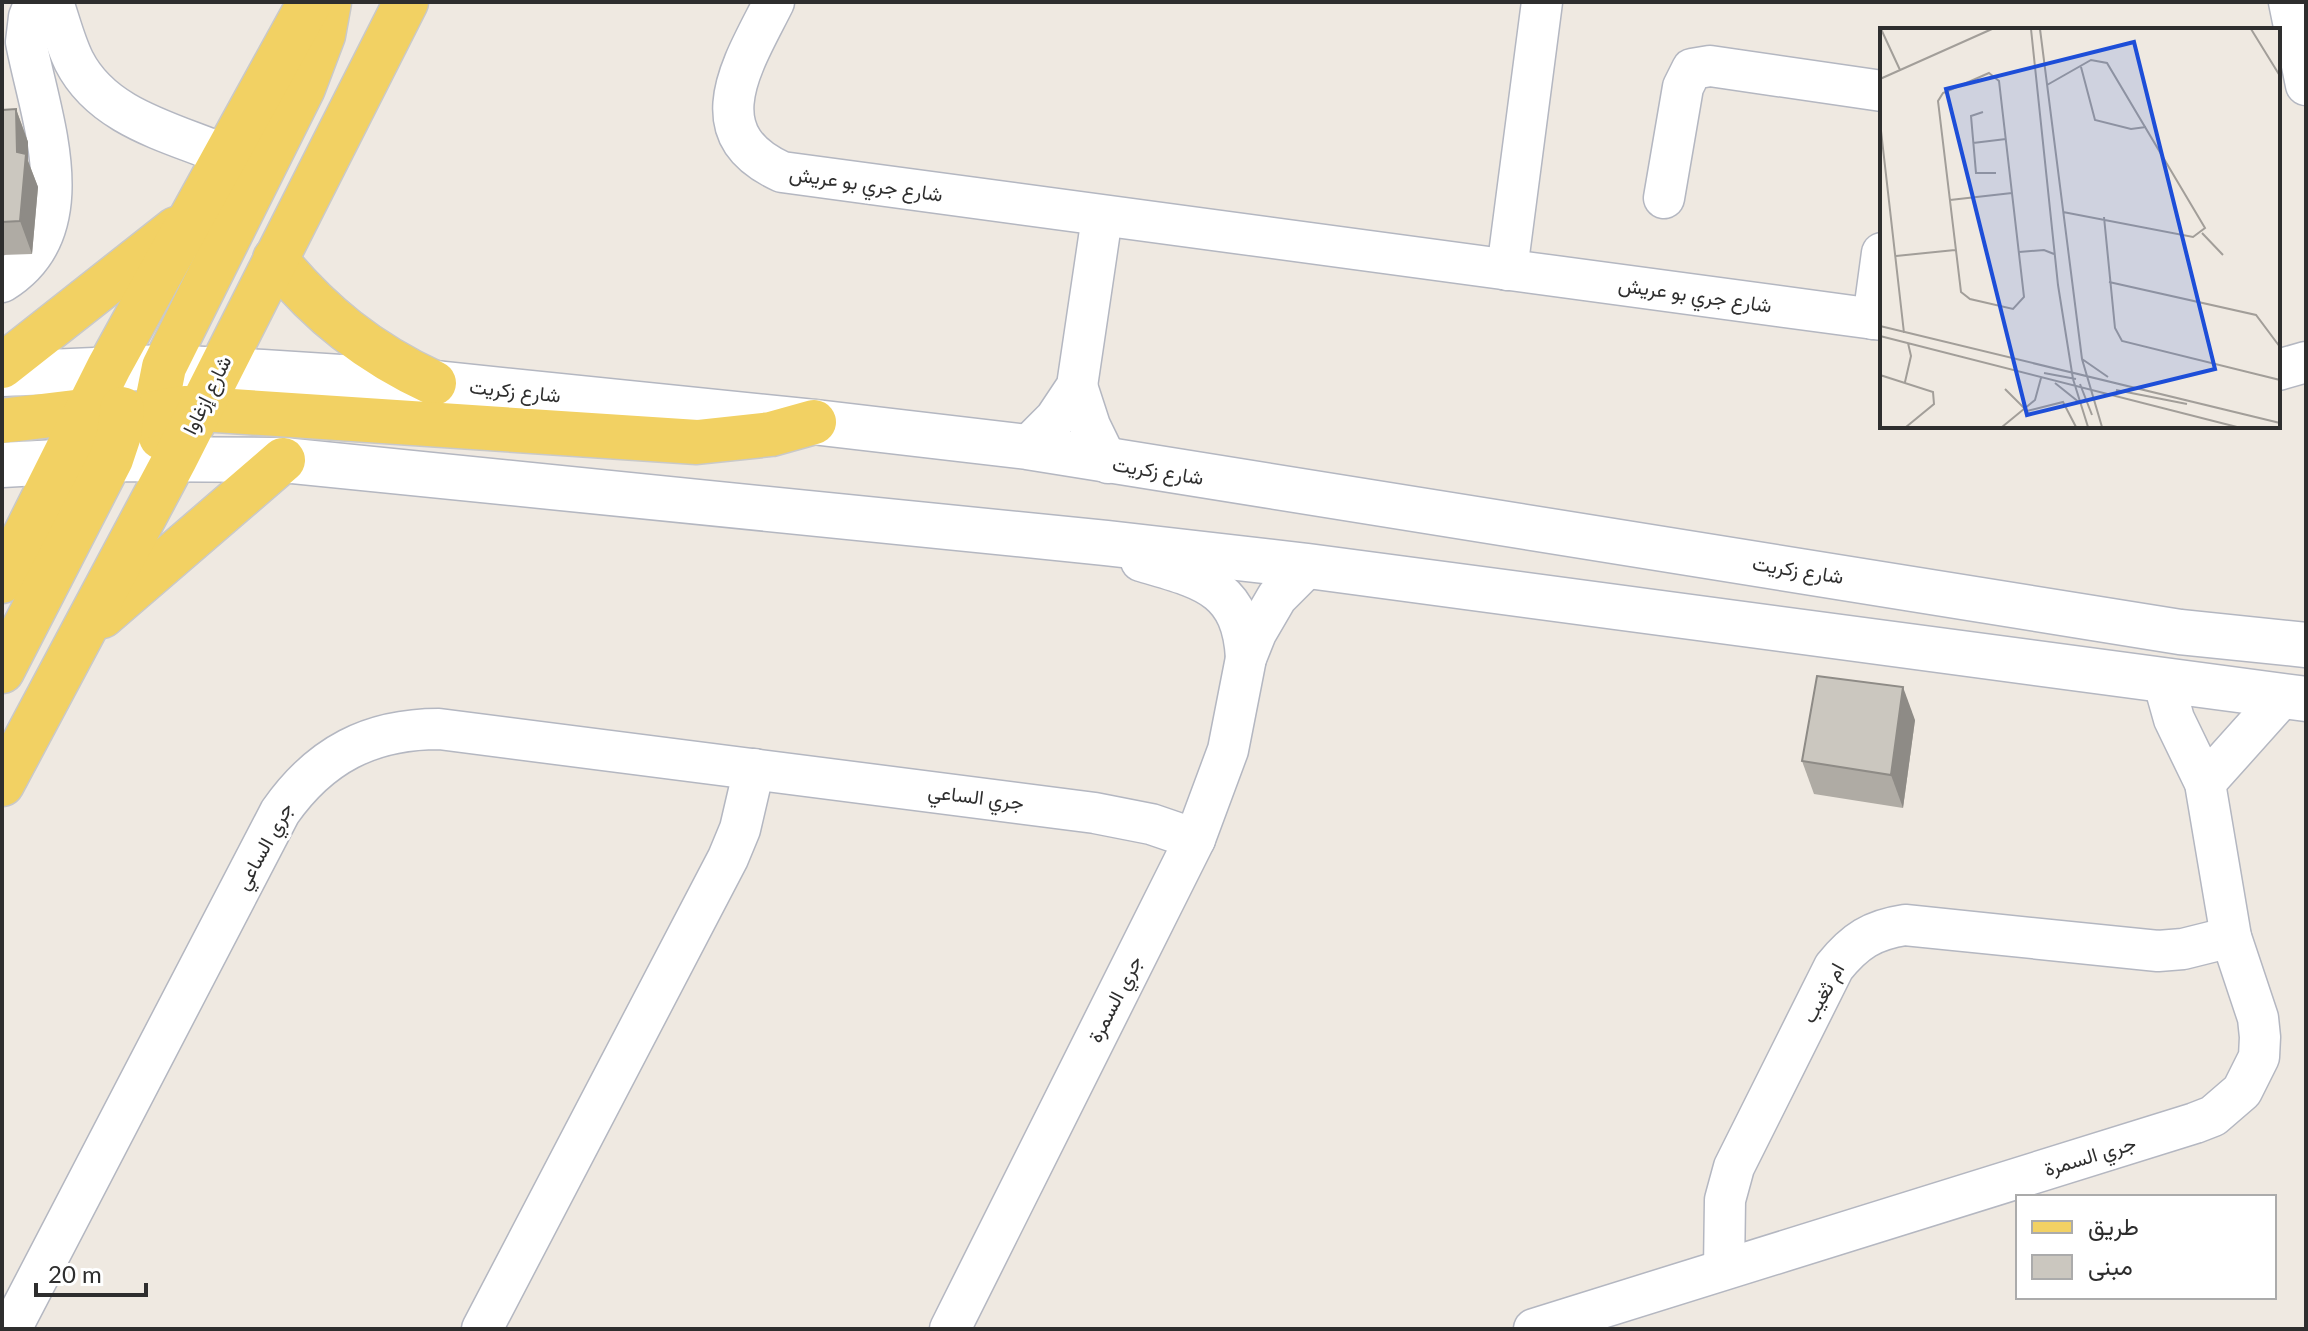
<svg xmlns="http://www.w3.org/2000/svg" width="2308" height="1331" font-family="Lato,Vazirmatn,sans-serif">
  <rect width="100%" height="100%" fill="#efe9e1"/>
  <g fill="none" stroke-linecap="round" stroke-linejoin="round">
    <g stroke="#b4b7c1" stroke-width="43">
      <g id="street">
        <path d="M53,2C60,22 65,43 74,61C103,118 171,132 225,155"/>
        <path d="M774,2C744,62 696,133 782,172L1882,320"/>
        <polyline points="2289,2 2306,85"/>
        <polyline points="1664,198 1683,87 1692,69 1710,66 1882,91"/>
        <polyline points="1507,270 1542,2"/>
        <path d="M2,282C86,230 41,120 26,42L29,17L35,2"/>
        <polyline points="1873,319 1882,253"/>
        <polyline points="2278,370 2306,362"/>
        <polyline points="1077,386 1090,426 1108,463"/>
        <polyline points="1027,447 1055,419 1077,386 1102,217"/>
        <path d="M1141,561C1201,579 1242,585 1246,658"/>
        <polyline points="2205,783 2282,697"/>
        <path d="M1724,1269L1725,1200L1734,1167L1834,967C1855,941 1872,930 1905,925L2158,951L2183,949L2231,937"/>
        <path d="M11,1329L280,812C320,755 370,729 439,729L1095,813L1151,824L1195,839"/>
        <polyline points="482,1329 728,858 740,829 754,769"/>
        <polyline points="950,1329 1195,839 1228,750 1246,658 1256,633 1277,597 1308,566"/>
        <polyline points="1534,1329 2195,1123 2213,1116 2242,1091 2259,1057 2260,1037 2258,1018 2231,937 2205,783 2174,719 2163,680"/>
      </g>
    </g>
    <g stroke="#b4b7c1" stroke-width="47">
      <g id="secondary">
        <polyline points="2,374 164,367 263,372 434,383 814,422 1027,447 2180,632 2306,645"/>
        <polyline points="2,465 111,459 283,460 1106,543 1308,566 2306,699"/>
      </g>
    </g>
    <g stroke="#c9c9c9" stroke-width="47">
      <g id="primary">
        <path d="M275,259C320,314 369,353 434,383"/>
        <polyline points="2,366 176,229"/>
        <polyline points="2,421 108,408"/>
        <polyline points="161,437 155,412 164,367 303,88 323,35 329,2"/>
        <path d="M63,461C100,432 137,412 186,408L697,442L771,434L814,422"/>
        <polyline points="2,581 109,367 310,2"/>
        <polyline points="102,616 283,460"/>
        <polyline points="2,671 111,459 119,435 122,409"/>
        <polyline points="2,784 175,459 406,2"/>
      </g>
    </g>
    <use href="#street" stroke="#fff" stroke-width="40"/>
    <use href="#secondary" stroke="#fff" stroke-width="44"/>
    <use href="#primary" stroke="#f2d163" stroke-width="44"/>
  </g>
  <g fill="#afaba4">
    <polygon points="16,109 28,142 28,161 38,187 32,254 2,255 2,110"/>
    <polygon points="1915,720 1903,808 1814,794 1802,761"/>
  </g>
  <g fill="#8e8b86">
    <polygon points="16,109 28,142 28,161 38,187 32,254 20,221"/>
    <polygon points="1903,687 1915,720 1903,808 1891,775"/>
  </g>
  <g fill="#cbc7bf" stroke="#8e8b86" stroke-width="2">
    <polygon points="16,109 17,152 26,154 20,221 2,222 2,110"/>
    <polygon points="1817,676 1903,687 1891,775 1802,761"/>
  </g>
  <g text-anchor="middle" stroke-width="6" stroke-linejoin="round" paint-order="stroke">
    <g font-size="20" fill="#2e2e2e" stroke="#fff">
      <text transform="translate(866 184) rotate(8)" y="7">شارع جري بو عريش</text>
      <text transform="translate(1695 295) rotate(8)" y="7">شارع جري بو عريش</text>
      <text transform="translate(515 391) rotate(6)" y="7">شارع زكريت</text>
      <text transform="translate(207 395) rotate(-64)" y="7">شارع إزغاوا</text>
      <text transform="translate(1158 471) rotate(9)" y="7">شارع زكريت</text>
      <text transform="translate(1798 570) rotate(9)" y="7">شارع زكريت</text>
      <text transform="translate(976 797) rotate(7)" y="7">جري الساعي</text>
      <text transform="translate(264 846) rotate(-61)" y="7">جري الساعي</text>
      <text transform="translate(1823 993) rotate(-61)" y="7">ام ثغيب</text>
      <text transform="translate(1115 999) rotate(-63)" y="7">جري السمرة</text>
      <text transform="translate(2090 1156) rotate(-17)" y="7">جري السمرة</text>
    </g>
  </g>
  <g transform="translate(1880 28)">
    <rect width="400" height="400" fill="#efe9e1"/>
    <path fill="none" stroke="#a29e99" stroke-width="2" d="M1,1L20,42M151,1L178,257L193,351L208,399M160,1L202,331L222,399M371,1L400,48M201,39L215,92L251,101L266,99M109,45L119,53L144,269L133,281L90,271L81,264L58,73L63,65ZM0,51L112,1M167,57L211,32L227,35L325,200L313,209L183,184M103,84L91,88L96,145H116M0,94L24,305M93,115L126,111M70,172L132,165M224,189L235,300L242,313L400,352M322,205L343,227M139,224L164,222L174,226M16,228L75,222M229,254L376,287L400,319M0,298L400,395M0,308L357,399M202,331L228,349M164,345L196,351M0,347L53,364L54,376L26,399M25,354L31,328L28,315M175,355L200,375M200,356L212,387M125,361L147,383L183,374L196,399M236,362L307,376M122,399L155,372L161,350"/>
    <path fill="#1d4ed8" fill-opacity="0.15" stroke="#1d4ed8" stroke-width="4" d="M254,14L335,341L147,387L66,61Z"/>
    <rect width="400" height="400" fill="none" stroke="#2e2e2e" stroke-width="4"/>
  </g>
  <rect width="2308" height="1331" fill="none" stroke="#2e2e2e" stroke-width="8"/>
  <rect x="2016" y="1195" width="260" height="104" fill="#ffffff" stroke="#ababab" stroke-width="2"/>
  <rect x="2032" y="1221" width="40" height="12" fill="#f2d163" stroke="#ababab" stroke-width="2"/>
  <text x="2088" y="1235" font-size="24" fill="#2e2e2e">طريق</text>
  <rect x="2032" y="1255" width="40" height="24" fill="#cbc7bf" stroke="#ababab" stroke-width="2"/>
  <text x="2088" y="1275" font-size="24" fill="#2e2e2e">مبنى</text>
  <path d="M36 1283v12h110v-12" fill="none" stroke="#2e2e2e" stroke-width="4"/>
  <text x="48" y="1283" font-size="24" fill="#2e2e2e" stroke="#ffffff" stroke-width="6" paint-order="stroke">20 m</text>
</svg>
